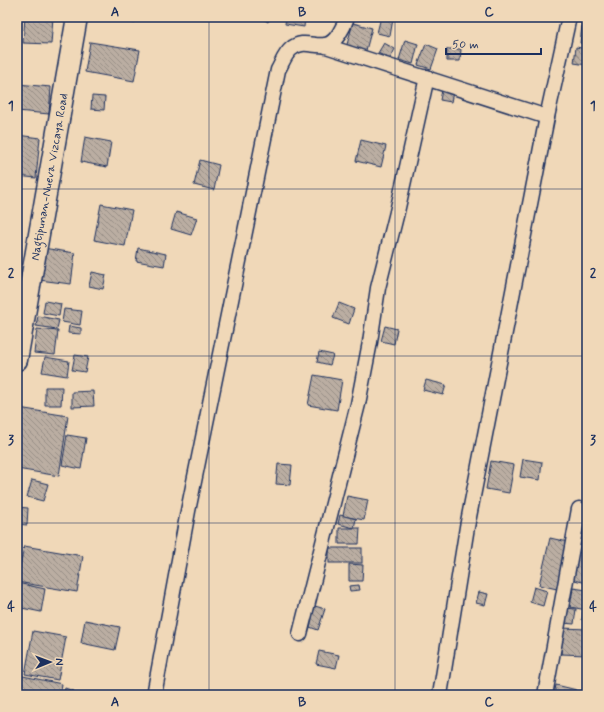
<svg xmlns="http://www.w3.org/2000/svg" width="604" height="712" font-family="Mynerve,sans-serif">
  <defs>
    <pattern id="building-back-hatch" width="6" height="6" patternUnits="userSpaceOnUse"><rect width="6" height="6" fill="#bbaea2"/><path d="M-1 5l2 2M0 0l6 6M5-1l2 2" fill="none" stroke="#978e87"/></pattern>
  </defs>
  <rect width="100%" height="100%" fill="#f0d8b8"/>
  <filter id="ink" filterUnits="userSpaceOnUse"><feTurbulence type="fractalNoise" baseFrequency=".025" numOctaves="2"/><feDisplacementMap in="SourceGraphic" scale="8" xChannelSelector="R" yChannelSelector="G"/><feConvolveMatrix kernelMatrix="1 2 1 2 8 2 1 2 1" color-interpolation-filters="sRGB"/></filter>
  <g filter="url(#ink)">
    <g fill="url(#building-back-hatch)" stroke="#1b2f5e">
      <polygon points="25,17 53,17 51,44 23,43"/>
      <polygon points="110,17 136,17 134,23"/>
      <polygon points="260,17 271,17 268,22"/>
      <polygon points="286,17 305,17 304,27 285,24"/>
      <polygon points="381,17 393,19 390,36 377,33"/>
      <polygon points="583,17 587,17 587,44 580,43"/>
      <polygon points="353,23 372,28 365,54 346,48"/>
      <polygon points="405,40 418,44 413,64 399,60"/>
      <polygon points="90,42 140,50 134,81 85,72"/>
      <polygon points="384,43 395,49 390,59 378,53"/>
      <polygon points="426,44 438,49 431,69 418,65"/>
      <polygon points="576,47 587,49 587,65 574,63"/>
      <polygon points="447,49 461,49 460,61 447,61"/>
      <polygon points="17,84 51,87 49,114 17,111"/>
      <polygon points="442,90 453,92 451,102 440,100"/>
      <polygon points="92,96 105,97 104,110 91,109"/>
      <polygon points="17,135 40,138 36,178 17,176"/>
      <polygon points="85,137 111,142 107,167 81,162"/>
      <polygon points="361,140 386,146 381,167 356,161"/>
      <polygon points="200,160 219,165 214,190 194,185"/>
      <polygon points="101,204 132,210 125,246 94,240"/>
      <polygon points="176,212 197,218 191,235 171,229"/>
      <polygon points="43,248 75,253 71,284 39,280"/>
      <polygon points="138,248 166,254 164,266 136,261"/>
      <polygon points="92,272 106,275 103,289 89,286"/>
      <polygon points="45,301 61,304 59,316 43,313"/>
      <polygon points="339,303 354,309 349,324 333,318"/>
      <polygon points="64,309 82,311 80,325 62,322"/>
      <polygon points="38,316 59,320 57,329 36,326"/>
      <polygon points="69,326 81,328 81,334 68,333"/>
      <polygon points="385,326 397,329 394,344 381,341"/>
      <polygon points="37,329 58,331 55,355 34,353"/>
      <polygon points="319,352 333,355 330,365 317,362"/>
      <polygon points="75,355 88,357 85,372 72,370"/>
      <polygon points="45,357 69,361 67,376 42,372"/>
      <polygon points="314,375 342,380 337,410 308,405"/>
      <polygon points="426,380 446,385 443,395 423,390"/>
      <polygon points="45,387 62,387 61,405 45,405"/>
      <polygon points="93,391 94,406 72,407 72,392"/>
      <polygon points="19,408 68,416 59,476 17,469 17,419"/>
      <polygon points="67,435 86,438 81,469 62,465"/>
      <polygon points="523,459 542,462 540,480 520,477"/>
      <polygon points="491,461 514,465 509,493 486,489"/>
      <polygon points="278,464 292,465 290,485 276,484"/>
      <polygon points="32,480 48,484 43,501 27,497"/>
      <polygon points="347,496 368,500 364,520 343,516"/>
      <polygon points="17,507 28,508 27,525 17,524"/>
      <polygon points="340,515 356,519 354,528 338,524"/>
      <polygon points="583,525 587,525 587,535 582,534"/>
      <polygon points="339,528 360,528 359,544 339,544"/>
      <polygon points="579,535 587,536 587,546 578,545"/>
      <polygon points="550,538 568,542 557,589 539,585"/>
      <polygon points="24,546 83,556 77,592 17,582"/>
      <rect x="329" y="548" width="33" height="15"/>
      <polygon points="576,552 587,554 587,583 570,579"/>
      <polygon points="349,564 363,565 362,581 349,581"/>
      <polygon points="17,583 45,589 41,612 17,607"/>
      <polygon points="359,585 360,590 350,591 349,586"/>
      <polygon points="534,587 547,591 543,606 530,602"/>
      <polygon points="573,588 587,590 587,610 570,607"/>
      <polygon points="479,592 488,594 485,605 476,603"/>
      <polygon points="315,606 325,609 318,630 307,626"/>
      <polygon points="565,608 576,609 574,624 563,623"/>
      <polygon points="583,612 587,613 587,621 582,620"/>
      <polygon points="85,620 120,627 115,650 81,643"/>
      <polygon points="17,623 18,623 20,640 17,641"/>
      <polygon points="562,628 587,629 587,655 561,654"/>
      <polygon points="33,631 66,637 58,680 25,674"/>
      <polygon points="319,651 339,655 336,668 316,664"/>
      <polygon points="18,675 62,684 60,695 17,695"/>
      <polygon points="556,685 577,690 576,695 554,695"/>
      <polygon points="65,688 74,691 73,695 63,695"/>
    </g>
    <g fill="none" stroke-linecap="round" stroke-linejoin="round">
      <g stroke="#1b2f5e" stroke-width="17">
        <g id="street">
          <polyline points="326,46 547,117"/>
          <polyline points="300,634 358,404 370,342 378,288 397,212 427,77"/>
          <path d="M154,695L188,511L278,70C282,63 285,54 291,49C303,39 313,47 325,45C336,44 344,26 347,17"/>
          <polyline points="440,695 467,527 547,117 569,17"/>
          <polyline points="545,695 579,509"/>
        </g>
      </g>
      <g stroke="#1b2f5e" stroke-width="23">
        <g id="secondary">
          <path id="s1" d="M17,360L77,17"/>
        </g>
      </g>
      <use href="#street" stroke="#f0d8b8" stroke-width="14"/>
      <use href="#secondary" stroke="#f0d8b8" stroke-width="20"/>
    </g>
  </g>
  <path fill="none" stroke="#1b2f5e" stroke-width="1" stroke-opacity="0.55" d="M209,17V695M395,17V695M17,189H587M17,356H587M17,523H587"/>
  <g text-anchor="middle" stroke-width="3" stroke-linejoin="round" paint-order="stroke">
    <g font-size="12" fill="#1b2f5e" stroke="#f0d8b8">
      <text dy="4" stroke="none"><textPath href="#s1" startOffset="186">Nagtipunan-Nueva Vizcaya Road</textPath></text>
    </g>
  </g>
  <rect width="604" height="712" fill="none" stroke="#f0d8b8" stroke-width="44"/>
  <g transform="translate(50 662) rotate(89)" stroke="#f0d8b8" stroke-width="3" paint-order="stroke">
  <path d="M0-3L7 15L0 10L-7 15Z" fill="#1b2f5e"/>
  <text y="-6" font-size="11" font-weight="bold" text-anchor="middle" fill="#1b2f5e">N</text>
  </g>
  <path d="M446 48v6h95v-6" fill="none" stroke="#1b2f5e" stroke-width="2"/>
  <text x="452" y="48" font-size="12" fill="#1b2f5e" stroke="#f0d8b8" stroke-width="3" paint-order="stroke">50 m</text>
  <rect x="22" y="22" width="560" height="668" fill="none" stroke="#1b2f5e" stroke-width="1.5"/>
  <g font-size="13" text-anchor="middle" font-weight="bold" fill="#1b2f5e">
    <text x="115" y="16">A</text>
    <text x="302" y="16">B</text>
    <text x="489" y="16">C</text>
    <text x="11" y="110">1</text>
    <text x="593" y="110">1</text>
    <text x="11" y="277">2</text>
    <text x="593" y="277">2</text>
    <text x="11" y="444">3</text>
    <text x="593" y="444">3</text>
    <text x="11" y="611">4</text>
    <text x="593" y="611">4</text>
    <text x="115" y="706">A</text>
    <text x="302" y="706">B</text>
    <text x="489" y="706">C</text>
  </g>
</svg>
